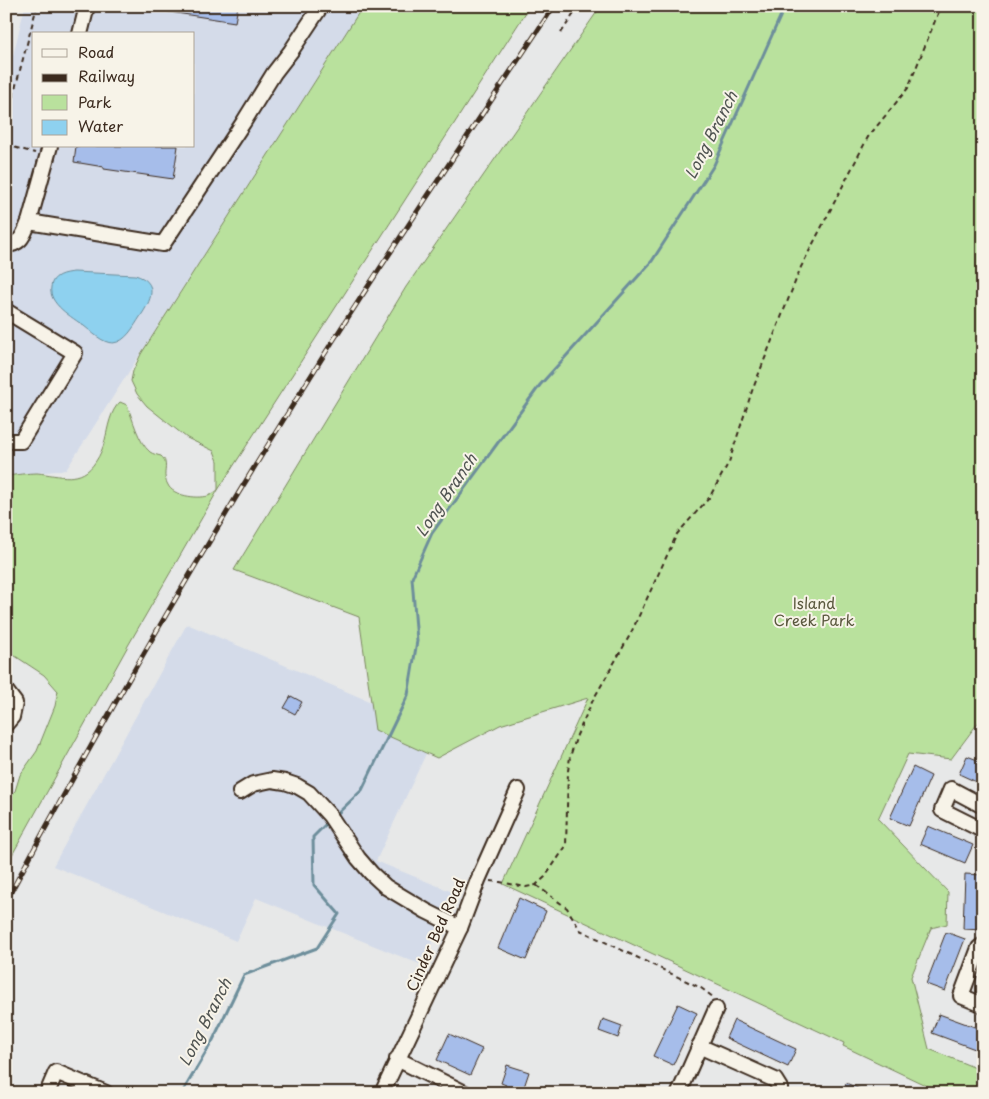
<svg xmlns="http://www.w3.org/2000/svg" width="989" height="1099" font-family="'Playpen Sans',sans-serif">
  <rect width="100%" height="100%" fill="#e7e8e8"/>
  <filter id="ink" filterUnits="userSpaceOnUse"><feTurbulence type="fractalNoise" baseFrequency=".02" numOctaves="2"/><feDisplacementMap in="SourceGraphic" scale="10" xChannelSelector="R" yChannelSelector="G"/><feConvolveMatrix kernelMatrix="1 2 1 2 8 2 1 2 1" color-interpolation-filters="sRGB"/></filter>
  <g filter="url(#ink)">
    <g fill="#d4dbe9" fill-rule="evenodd">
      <path d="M25,6H363L66,470L6,476V79L12,60ZM34,34H194V146H34Z"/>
      <polygon points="187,624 437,730 376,861 455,893 422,965 256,898 236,941 53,866"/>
    </g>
    <g fill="#b9e19d" stroke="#7a865e">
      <path d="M363,6H530L218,490L129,644L6,866V800L15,791L20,775L37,751L55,706L58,691L44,675L6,650V476C16,475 27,473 37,473C60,475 81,485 96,461C100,455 103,448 105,440C108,428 110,411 120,402L127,405C133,419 138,442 150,452C153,454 157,455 161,456C163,458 165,460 165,462C167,470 162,475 168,485C173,496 197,499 208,496C211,495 215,492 218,490V461L214,451L187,438L147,406L137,394L131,381L133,371L141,354Z"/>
      <polygon points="601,6 983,6 983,716 951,759 908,754 878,819 948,892 947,924 931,928 911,977 929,1049 983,1071 983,1093 942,1093 843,1046 844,1043 503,884 588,698 500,725 437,758 375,730 359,617 234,570 406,287"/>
    </g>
    <path fill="#8ed1ef" stroke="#6d8e9b" d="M74,272L135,275C160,282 151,301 140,317C134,326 126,342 113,343C102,343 92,332 84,326C72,317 48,304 51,287C52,275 64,273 74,272Z"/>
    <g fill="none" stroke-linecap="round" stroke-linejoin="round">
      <g stroke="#6d8e9b" stroke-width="3">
        <polyline points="335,816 362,790 408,695 417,641 412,578 432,533 540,385 652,261 714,165 785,6"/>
        <polyline points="182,1093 213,1040 244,975 317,948 339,914 314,885 313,837 328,822"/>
      </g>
    </g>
    <g fill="#a6bdea" stroke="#3b2a1e">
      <polygon points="163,6 238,6 235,22 163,11"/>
      <polygon points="76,146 178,146 173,179 104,169 104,167 74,162"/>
      <polygon points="291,696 302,702 295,714 284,708"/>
      <polygon points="967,756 983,762 983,785 959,774"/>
      <polygon points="913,767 931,776 909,826 890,818"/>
      <polygon points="928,826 973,845 965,863 920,844"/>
      <polygon points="965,874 983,875 983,930 963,929"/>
      <polygon points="519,898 546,911 526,960 498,948"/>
      <polygon points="946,932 965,939 945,991 926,984"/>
      <polygon points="678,1004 697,1013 673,1065 653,1056"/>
      <polygon points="939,1014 983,1030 983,1052 932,1033"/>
      <polygon points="603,1019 622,1026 618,1038 599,1031"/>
      <polygon points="734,1020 796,1049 788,1067 726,1038"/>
      <polygon points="449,1034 482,1049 470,1075 437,1060"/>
      <polygon points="507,1065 529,1072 522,1093 513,1093 504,1090 506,1085 501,1083"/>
      <polygon points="846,1083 869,1093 842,1093"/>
    </g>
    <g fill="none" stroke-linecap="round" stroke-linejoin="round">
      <g stroke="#3b2a1e" stroke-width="18">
        <g id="minor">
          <polyline points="80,34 87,6"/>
          <polyline points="29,222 163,244 243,123 274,73 291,51 321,6"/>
          <path d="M6,245C22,244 23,235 29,222L50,146"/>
          <polyline points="6,311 75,353 21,441 6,441"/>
          <polyline points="6,691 15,703 12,717 6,724"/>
          <polyline points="240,792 253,784 272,780 285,782 297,786 309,793 330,816 358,858 371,873 386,887 426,911 460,928"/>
          <polyline points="983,806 951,789 942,810 980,829 983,823"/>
          <polyline points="983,945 979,948 961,996 983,1005"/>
          <polyline points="699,1046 775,1080 780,1088 780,1093"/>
          <polyline points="397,1059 465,1093"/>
          <polyline points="47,1093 56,1072 106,1093"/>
          <polyline points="382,1093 460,928 478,880 518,790"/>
          <polyline points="679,1093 716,1009"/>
        </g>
      </g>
      <g stroke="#3b2a1e" stroke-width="2" stroke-dasharray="5 4" stroke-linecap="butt">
        <polyline points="561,33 579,6"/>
        <polyline points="6,123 37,6"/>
        <polyline points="6,145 35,153"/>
        <polyline points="490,881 500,882 526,887 536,885 545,877 566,846 568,771 570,757 577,735 593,700 630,635 677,534 709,498 729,462 752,391 801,267 868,137 908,88 941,6"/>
        <polyline points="536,885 567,908 580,930 701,988 713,997 714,998"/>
      </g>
      <use href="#minor" stroke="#f7f3e8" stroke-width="14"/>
      <g stroke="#3b2a1e" stroke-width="5">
        <path id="rail" d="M6,901C104,718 208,539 319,363C359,299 401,236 443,173C480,117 517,62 554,6"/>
      </g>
      <use href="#rail" stroke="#f7f3e8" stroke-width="3" stroke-dasharray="9" stroke-linecap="butt"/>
    </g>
  </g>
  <g text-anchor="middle" stroke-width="4" stroke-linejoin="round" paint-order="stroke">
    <g font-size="15" fill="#5a583e" stroke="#f7f3e8">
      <text x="814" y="609">Island<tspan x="814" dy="17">Creek Park</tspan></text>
    </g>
    <g font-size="15" fill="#3b2a1e" stroke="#f7f3e8">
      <text transform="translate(436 935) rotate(-66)" y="5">Cinder Bed Road</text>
    </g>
    <g font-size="16" font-style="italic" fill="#505452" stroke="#f7f3e8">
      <text transform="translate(711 135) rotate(-63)" y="6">Long Branch</text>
      <text transform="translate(446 495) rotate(-56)" y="6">Long Branch</text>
      <text transform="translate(205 1022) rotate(-63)" y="6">Long Branch</text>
    </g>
  </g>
  <rect width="989" height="1099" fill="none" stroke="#f7f3e8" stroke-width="25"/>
  <rect x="12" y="12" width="964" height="1074" fill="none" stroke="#3b2a1e" stroke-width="2" filter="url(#ink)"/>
  <rect x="32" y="32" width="162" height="115" fill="#f7f3e8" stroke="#aca397"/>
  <rect x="42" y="49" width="25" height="8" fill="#f7f3e8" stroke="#aca397"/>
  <text x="78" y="58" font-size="15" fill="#3b2a1e">Road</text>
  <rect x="42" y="74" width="25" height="8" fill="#3b2a1e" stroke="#aca397"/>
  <text x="78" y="82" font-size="15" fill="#3b2a1e">Railway</text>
  <rect x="42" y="95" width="25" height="15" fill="#b9e19d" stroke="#aca397"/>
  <text x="78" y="108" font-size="15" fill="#3b2a1e">Park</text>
  <rect x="42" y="120" width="25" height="15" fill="#8ed1ef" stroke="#aca397"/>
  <text x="78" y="132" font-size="15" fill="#3b2a1e">Water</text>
</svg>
